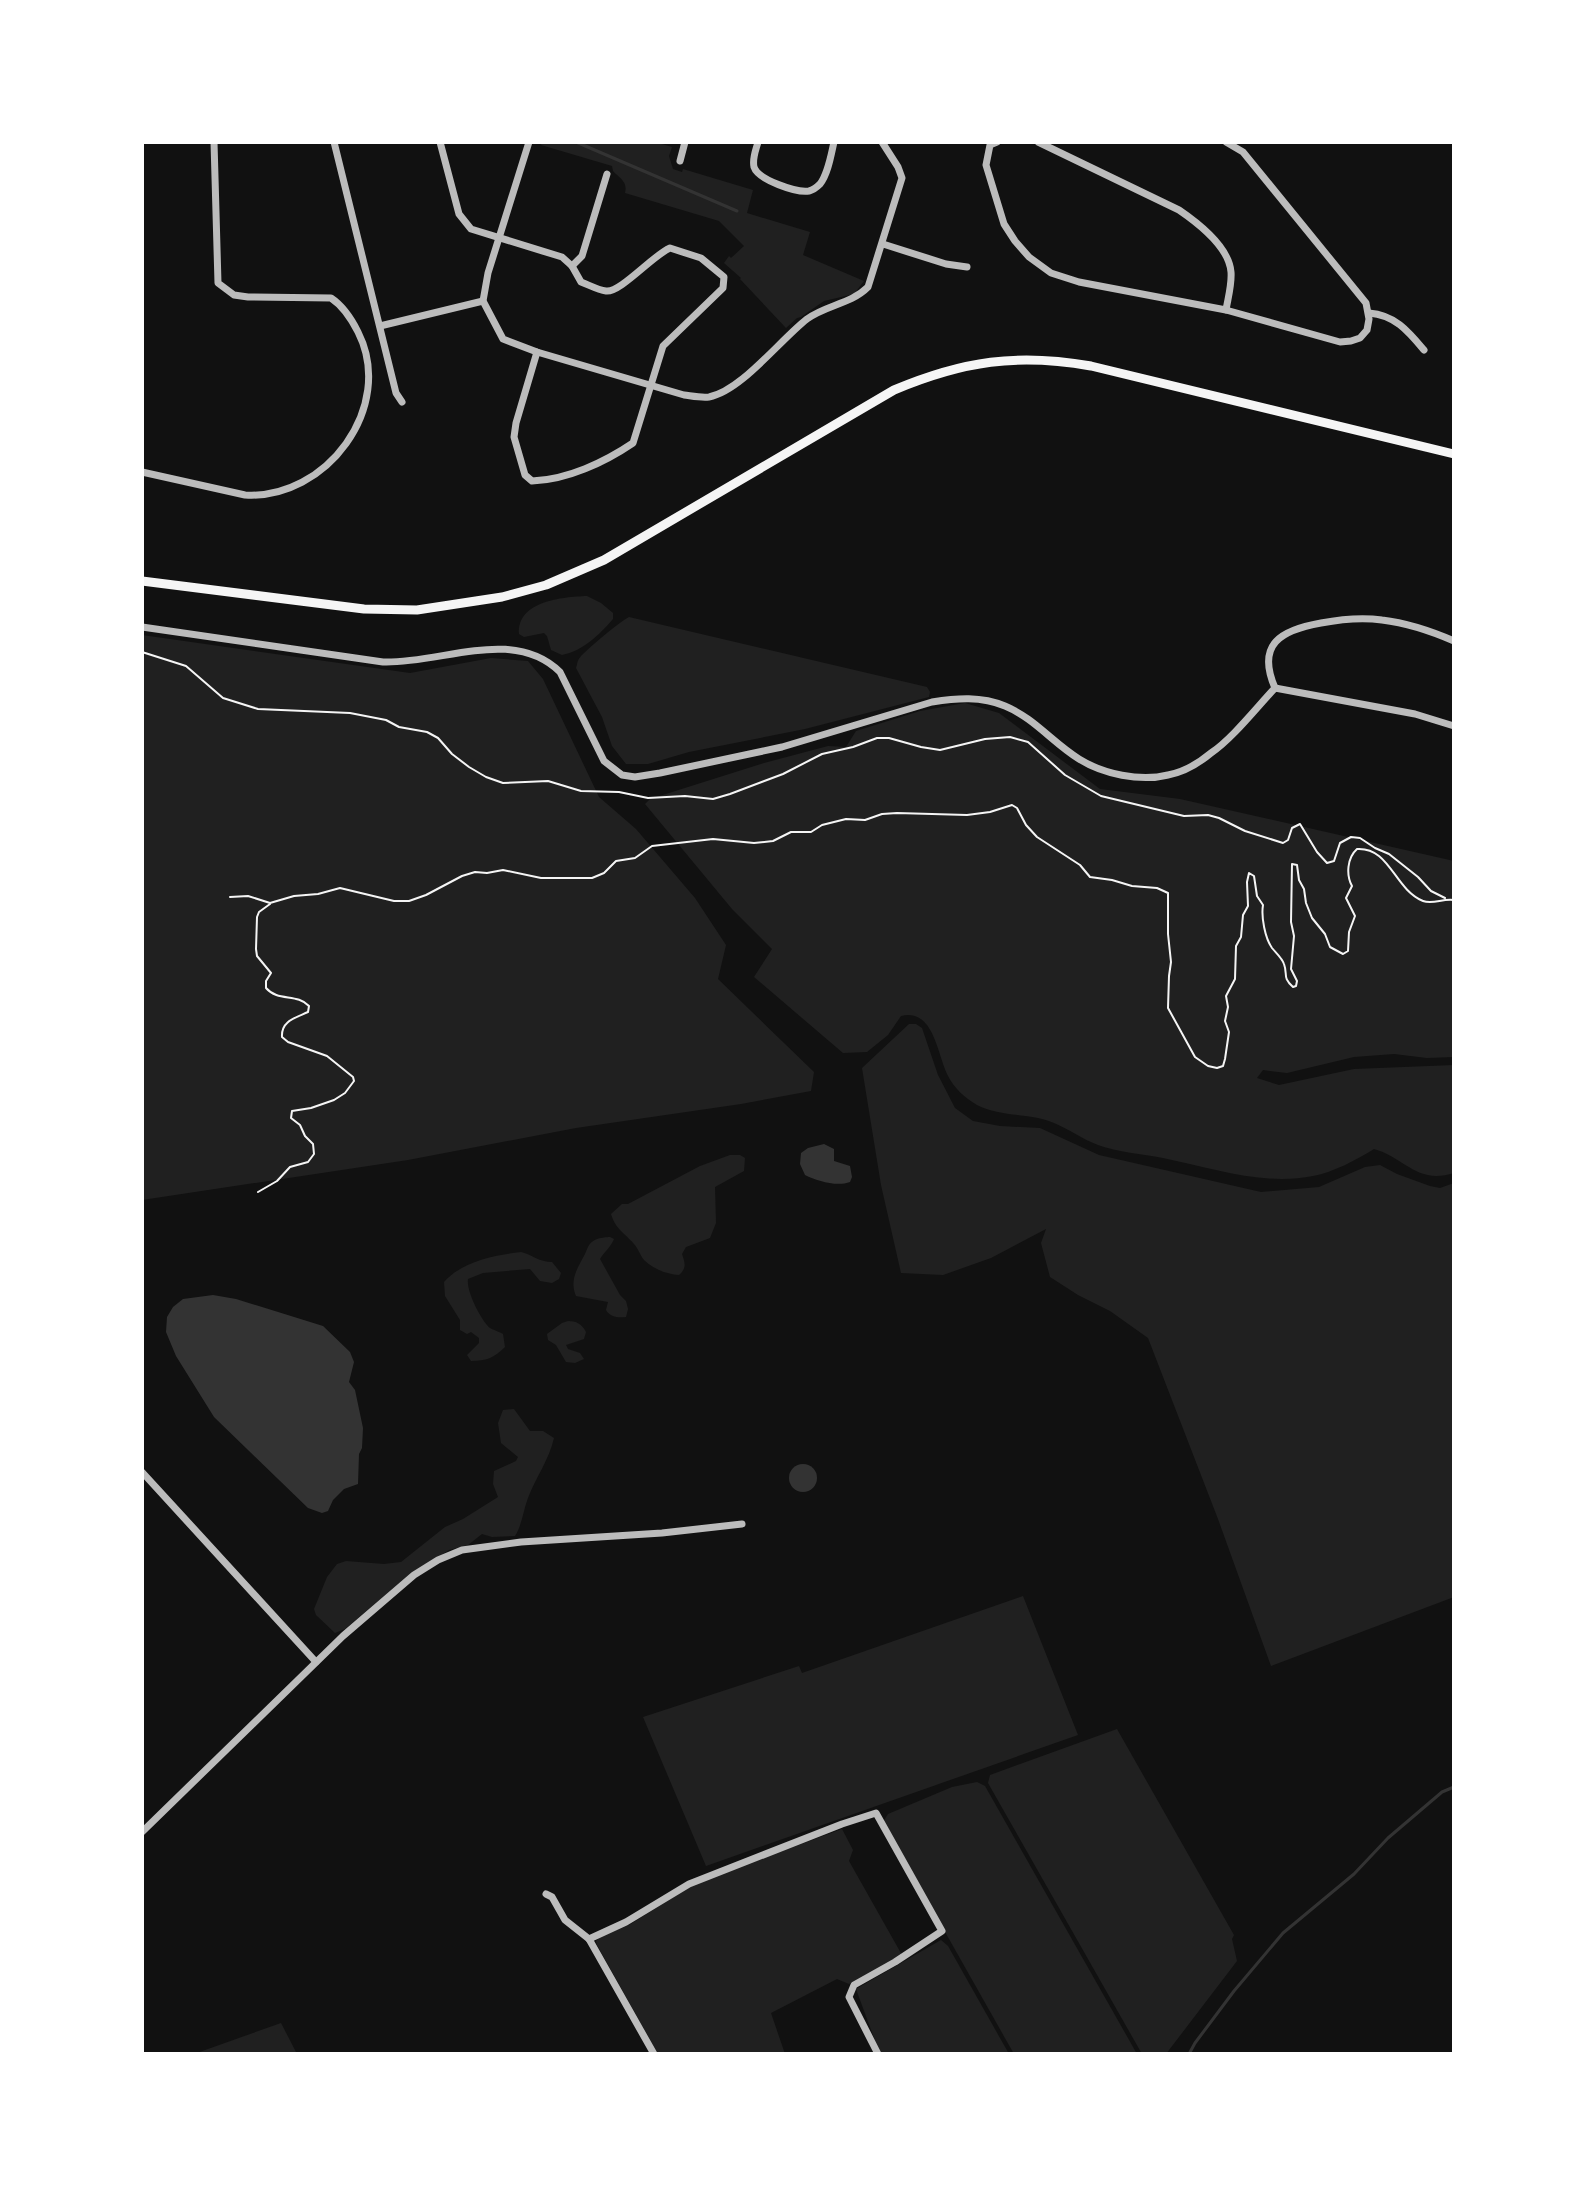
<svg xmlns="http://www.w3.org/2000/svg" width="1596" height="2196" font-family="'Open Sans',sans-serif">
  <rect width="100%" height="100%" fill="#111"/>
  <g fill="#202020">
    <path d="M542,142H655L672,147L669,156L673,169L682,172L683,169L753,190L747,213L810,232L803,255L864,281L854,294L824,301L801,317L797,318L786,328L740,279L741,278L724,263L729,256L731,258L744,246L719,221L625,193C628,181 619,178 613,171L612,166L541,145Z"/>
    <path d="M587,596L601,603L613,613V619C599,635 583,651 562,655L551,650L547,636L544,633L524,637L519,634C517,601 562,597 587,596Z"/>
    <path d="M629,617L927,687L930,692L929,697L805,729L689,752L648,764H626L612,746L602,717L576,668C578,661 577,661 581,656C590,647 619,622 629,617Z"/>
    <polygon points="142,635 410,673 491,658 528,661 543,679 599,797 636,829 695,898 726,945 718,979 814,1072 811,1091 741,1104 576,1128 408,1160 142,1200"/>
    <path d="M965,703L999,713L1100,789L1180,799L1454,861V1057L1427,1058L1394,1054L1354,1057L1287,1073L1263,1070L1257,1078L1279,1085L1354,1069L1454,1065V1173C1417,1185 1404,1157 1374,1149C1356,1160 1334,1172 1313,1176C1263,1186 1212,1168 1163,1158C1142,1154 1118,1152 1098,1145C1082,1139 1069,1129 1054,1123C1030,1113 1000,1117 977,1105C964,1097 955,1089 948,1076C937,1054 934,1008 901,1016L888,1035L867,1052L843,1053L754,977L772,949L732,909L645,804L650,799L764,763L828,746L846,747L856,731L920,711Z"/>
    <polygon points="909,1024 916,1024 922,1028 938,1075 955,1108 973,1121 1000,1126 1040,1128 1099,1155 1261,1192 1319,1187 1365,1167 1380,1165 1397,1174 1430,1186 1440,1188 1454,1183 1454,1597 1271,1666 1218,1519 1148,1338 1110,1311 1078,1295 1050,1277 1041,1243 1046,1229 991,1258 943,1275 901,1273 881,1185 862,1068"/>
    <path d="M730,1155H740L745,1158L744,1171L715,1187L716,1223L710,1238L686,1247L682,1254C685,1263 687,1268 679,1275C666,1274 653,1269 644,1260C640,1255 638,1248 634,1244C624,1232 616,1230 611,1214L622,1204H628L700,1166Z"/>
    <path d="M610,1237L614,1239C611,1247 604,1252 600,1259L620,1295L626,1301L628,1309L626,1317C618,1318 610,1317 606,1310L608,1302L576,1296C569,1280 578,1267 585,1254C588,1247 589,1242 597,1239C599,1238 607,1237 610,1237Z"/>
    <path d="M521,1252C533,1255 539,1262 552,1262L561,1273L559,1279L552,1283L540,1281L530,1269L483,1273L468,1279C466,1291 481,1320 490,1328C491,1329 502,1333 503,1334L505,1347C494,1358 486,1361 471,1361L467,1355L479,1343V1338L471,1332L467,1334L460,1330V1320L445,1296L444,1282C463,1261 494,1255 521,1252Z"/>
    <path d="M568,1321C576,1321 582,1324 586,1332L584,1339L566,1345L568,1349L580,1353L584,1359L575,1363L566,1362L556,1345L548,1340L547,1334L562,1323Z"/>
    <path d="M514,1409L530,1431H543L554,1438C549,1460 536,1477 528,1498C523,1511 522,1525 515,1536L492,1537L482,1534L468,1545L449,1550L403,1580L345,1629L335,1633L316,1615L314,1609L327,1577L337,1564L346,1561L384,1564L401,1562L445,1527L463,1519L498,1497L493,1484L494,1471L516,1461L518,1457L501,1443L498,1423L503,1410Z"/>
    <polygon points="1023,1596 1078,1735 706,1866 643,1717 799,1666 802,1673"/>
    <polygon points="1117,1729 1234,1935 1232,1939 1237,1961 1166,2054 1142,2054 988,1783 990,1775"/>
    <polygon points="977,1782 985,1786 1137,2054 1014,2054 883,1822 888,1814 952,1787"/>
    <polygon points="842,1829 853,1850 849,1861 902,1955 849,1984 837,1979 771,2013 785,2054 658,2054 597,1945 596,1941 600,1937 629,1925 698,1882"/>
    <polygon points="941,1940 948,1946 1009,2054 880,2054 856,1989"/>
    <polygon points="281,2023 297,2054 194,2054"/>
  </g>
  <g fill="#333">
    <path d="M824,1144L834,1149V1161L850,1166L852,1177L850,1182C837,1187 817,1181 805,1175L800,1164L801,1153L808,1148Z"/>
    <polygon points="213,1295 236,1299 323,1326 350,1352 354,1362 349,1382 355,1390 363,1428 362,1448 359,1454 358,1484 344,1489 333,1500 328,1511 322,1513 308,1508 214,1417 176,1356 166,1332 167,1317 173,1307 183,1299"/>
    <circle cx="803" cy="1478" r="14"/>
  </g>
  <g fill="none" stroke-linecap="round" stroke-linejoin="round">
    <g stroke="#333" stroke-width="3">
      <polyline points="576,142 737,211"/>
      <polyline points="1189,2054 1195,2043 1234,1991 1283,1933 1354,1874 1388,1838 1442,1792 1454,1787"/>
    </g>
    <g stroke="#f5f5f5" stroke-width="2">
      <polyline points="142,652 186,666 223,698 258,709 350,713 386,720 399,727 427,732 438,738 452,754 469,767 486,777 503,783 548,781 581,791 619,792 648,798 685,796 713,799 730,794 783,774 822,754 853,747 877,738 889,738 921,747 940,750 985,739 1010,737 1028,742 1065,775 1101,796 1184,816 1208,815 1219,818 1245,831 1283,843 1288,840 1292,828 1300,824 1317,852 1327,863 1334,861 1340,843 1351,837 1360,838 1375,848 1389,854 1418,877 1431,891 1445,898"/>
      <path d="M230,897L248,896L270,903L294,896L318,894L340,888L394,901H409L426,895L462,876L475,872L487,873L503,870L541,878H592L604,873L616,861L635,858L652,846L713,839L754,843L773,841L791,832H811L822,825L846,819L865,820L882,814L897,813L967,815L990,812L1012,805L1017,808L1026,825L1037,837L1080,865L1090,877L1112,880L1132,886L1157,888L1168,893V934L1171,962L1169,976L1168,1008L1195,1057L1208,1066L1217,1068L1223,1066L1225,1059L1229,1032L1225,1021L1228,1007L1226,996L1235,979L1236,946L1241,937L1243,915L1248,906L1247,882L1249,873L1254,876L1257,896L1263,905C1261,917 1265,938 1272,948C1276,953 1282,958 1284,964C1288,975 1282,977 1293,987L1296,986L1297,981L1291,969L1294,936L1291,922L1292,864L1297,865L1299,880L1304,889L1306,903L1312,918L1325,934L1330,947L1343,954L1348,951L1349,932L1355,916L1346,898L1352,886C1346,875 1347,858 1357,849C1390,847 1394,889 1423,901C1433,905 1443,898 1454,900"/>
      <path d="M258,1192L277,1181L290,1167L308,1162L314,1154L313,1144L305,1136L300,1125L291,1118L292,1111L311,1108L334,1100L345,1093L354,1081L353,1077L327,1056L288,1042L282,1037C281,1021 295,1018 308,1012L309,1006C297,993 278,1002 266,988V981L271,973L257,956L256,949L257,917L259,912L270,904"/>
    </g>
    <g stroke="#bcbcbc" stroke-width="7">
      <polyline points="334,142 396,393 402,402"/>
      <path d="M440,142L459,214L471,229L562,257L572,266L581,282C589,285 598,290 606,291C620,293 652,256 670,248L701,258L724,277L723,288L663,346L633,443C605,462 567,480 532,481L525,475L514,437L516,423L537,352"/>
      <path d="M529,142L488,273L483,301L503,339L537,352L684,395C692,396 701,398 709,397C741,391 780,340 807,319C826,305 851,304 868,287L902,178L898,167L882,142"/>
      <path d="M758,142C756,150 752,158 754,167C758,180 797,193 809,191C813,190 818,186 820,184C828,174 831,155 834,142"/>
      <path d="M997,142L990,145L986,165L1004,224L1015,241L1029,257L1051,273L1079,282L1226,310C1228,298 1232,284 1231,272C1229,247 1198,223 1179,210L1038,142"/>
      <polyline points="680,161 685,142"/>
      <polyline points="883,244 946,264 967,267"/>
      <polyline points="572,266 582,256 607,174"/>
      <polyline points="1226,310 1340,342 1351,341 1360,338 1367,330 1369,319 1366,303 1243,152 1226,142"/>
      <path d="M1369,313C1395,315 1408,331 1424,350"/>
      <polyline points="380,326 483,301"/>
      <path d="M142,472L245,495C326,500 396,407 358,332C352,320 343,306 331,298L248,297L234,295L218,283L214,142"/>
      <path d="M142,627L383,662C442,664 513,626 560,672L604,761L622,775L635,777L660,773L782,747L932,702C957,698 981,696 1005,706C1034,718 1053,743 1079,759C1103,774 1140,782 1168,775C1184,772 1199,763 1211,753C1232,739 1257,707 1275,688"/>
      <path d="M1275,688C1256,644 1281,630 1321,623C1342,619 1361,617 1382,620C1407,623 1431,631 1454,641"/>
      <polyline points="1275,688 1415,714 1454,726"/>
      <polyline points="142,1472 316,1662"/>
      <polyline points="142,1832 343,1636 414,1575 438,1560 462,1550 521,1542 662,1533 742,1524"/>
      <polyline points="546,1894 552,1897 565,1920 589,1939 654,2054"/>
      <polyline points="589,1939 626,1922 689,1884 842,1824 876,1813 942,1931 895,1962 854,1985 849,1997 878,2054"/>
    </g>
    <path stroke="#f5f5f5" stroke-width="9" d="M142,581L364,609L417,610L502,597L546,585L604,560L894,390C963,361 1017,353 1091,366L1454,454"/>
  </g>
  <rect width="1596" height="2196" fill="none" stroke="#ffffff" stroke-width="288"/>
</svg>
